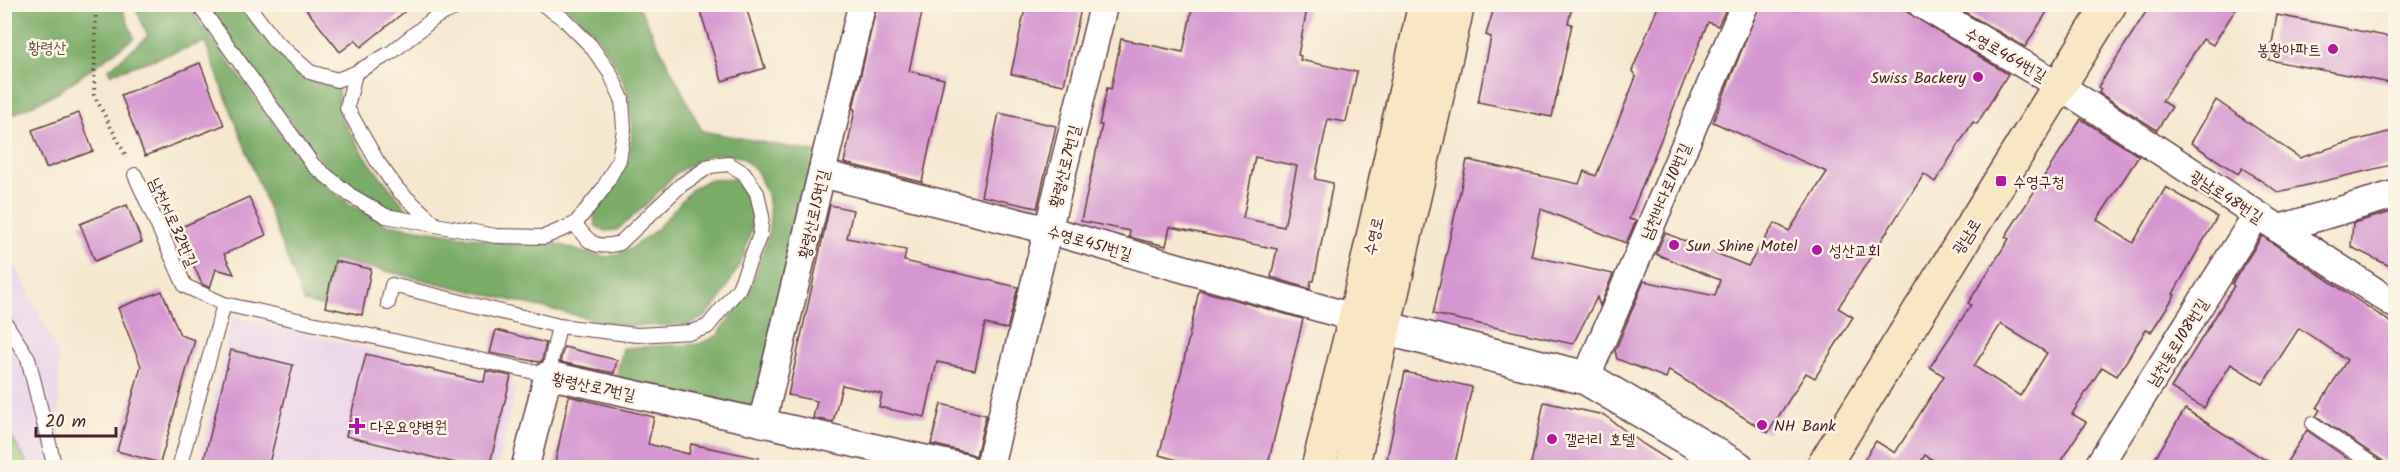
<svg xmlns="http://www.w3.org/2000/svg" width="2400" height="472" font-family="Kalam,'Poor Story',sans-serif">
  <rect width="100%" height="100%" fill="#fcf5e5"/>
  <filter id="ink" filterUnits="userSpaceOnUse"><feTurbulence type="fractalNoise" baseFrequency=".0167" numOctaves="2"/><feDisplacementMap in="SourceGraphic" scale="12" xChannelSelector="R" yChannelSelector="G"/><feConvolveMatrix kernelMatrix="1 2 1 2 8 2 1 2 1" color-interpolation-filters="sRGB"/></filter>
  <filter id="wash" filterUnits="userSpaceOnUse"><feTurbulence type="fractalNoise" baseFrequency=".008" numOctaves="4" result="noise"/><feDisplacementMap in="SourceGraphic" scale="24" xChannelSelector="R" yChannelSelector="G"/><feGaussianBlur stdDeviation="1.35" result="paint"/><feColorMatrix in="noise" values="0 0 0 0 0 0 0 0 0 0 0 0 0 0 0 0 0 1.4 0 .05"/><feComposite in="paint" operator="in"/></filter>
  <g filter="url(#wash)">
    <rect width="100%" height="100%" fill="#f6e8cf"/>
    <g fill="#ead1ec">
      <polygon points="4,241 58,353 61,467 5,467"/>
      <polygon points="233,316 516,385 498,467 198,468"/>
    </g>
    <polygon fill="#98c978" stroke="#717452" stroke-width="1.5" points="4,425 29,466 28,467 5,467"/>
    <g fill="#7aad68" stroke="#62664a" stroke-width="1.5">
      <polygon points="5,4 121,5 134,38 57,93 5,118"/>
      <polygon points="134,5 164,5 167,10 178,5 187,5 311,174 352,206 386,224 509,243 557,244 585,253 609,257 630,249 657,229 692,189 708,180 734,179 753,202 754,222 742,260 719,301 705,317 688,325 622,326 334,259 323,306 304,302 205,42 110,74 109,69 148,36"/>
      <polygon points="204,5 244,5 274,47 309,79 338,89 341,119 372,166 411,214 382,207 349,187 319,159"/>
      <polygon points="564,5 638,5 702,131 821,153 764,399 744,410 616,378 623,348 699,344 717,336 750,290 768,237 770,216 767,194 757,171 741,157 720,154 704,157 676,173 647,204 617,230 604,231 595,225 594,214 629,159 633,125 627,91 616,66 597,36"/>
    </g>
    <g id="blocks">
      <g fill="#d696d1" fill-rule="evenodd">
        <polygon points="302,4 414,4 361,47 356,40 340,52"/>
        <polygon points="698,4 745,4 765,68 722,81"/>
        <polygon points="877,4 924,4 909,71 944,79 922,182 844,163 855,110 853,109"/>
        <polygon points="1026,4 1082,4 1064,85 1011,74"/>
        <path d="M1193,4H1308L1298,55L1301,56L1300,60L1357,72L1346,122L1328,119L1315,179L1333,183L1314,281H1311L1310,289L1271,277L1277,249L1170,227L1166,246L1129,237L1130,231L1081,221L1102,125H1099L1107,88L1111,89L1121,39L1183,52ZM1255,157L1297,166L1284,227L1243,218Z"/>
        <polygon points="1495,4 1573,4 1568,23 1572,24 1552,117 1478,102 1491,37 1486,35"/>
        <polygon points="1659,4 1728,4 1718,26 1708,22 1629,219 1636,221 1626,243 1541,209 1531,256 1613,274 1600,306 1597,297 1573,344 1433,314 1467,160 1579,184 1584,171 1596,176 1636,77 1632,71"/>
        <polygon points="1760,4 1894,4 2008,74 1977,124 1973,122 1935,182 1924,174 1838,308 1853,317 1815,378 1806,373 1768,433 1669,370 1666,378 1617,359 1615,351 1644,281 1715,296 1720,280 1656,254 1665,233 1748,266 1775,223 1789,231 1827,172 1713,122"/>
        <polygon points="1967,4 2052,4 2025,47 1963,11"/>
        <polygon points="2151,4 2239,4 2213,45 2203,39 2162,101 2172,107 2157,130 2099,93 2101,89 2098,87"/>
        <polygon points="2277,15 2396,38 2396,84 2269,60"/>
        <polygon points="200,63 224,125 145,156 121,95"/>
        <polygon points="2216,100 2300,158 2339,145 2396,130 2396,164 2278,192 2242,168 2238,174 2191,143"/>
        <polygon points="79,113 93,151 46,168 32,130"/>
        <polygon points="999,113 1056,126 1037,208 981,196"/>
        <path d="M2081,119L2139,156L2097,220L2133,243L2166,187L2217,217L2173,294L2175,295L2151,332L2146,330L2117,376L2102,367L2072,414L2086,422L2056,468H1946L1925,455L1917,468H1859L1876,441L1895,453L1944,376L1930,367L1971,305L1968,303L2009,239L2005,237ZM2001,324L2047,353L2020,396L1974,366Z"/>
        <polygon points="249,197 266,235 224,254 234,274 216,269 210,288 202,284 177,229"/>
        <polygon points="127,205 142,242 95,261 80,224"/>
        <polygon points="830,205 853,210 847,238 906,250 904,261 1018,287 1007,329 985,324 975,370 937,362 925,417 879,407 882,394 842,385 833,422 813,418 817,401 788,395"/>
        <polygon points="2396,211 2396,269 2351,247 2353,223"/>
        <polygon points="2262,236 2396,326 2396,468 2387,468 2383,461 2316,416 2320,410 2317,408 2347,360 2299,328 2263,384 2231,364 2204,408 2171,388 2234,286 2232,284"/>
        <polygon points="335,261 371,269 362,315 325,307"/>
        <polygon points="1199,290 1303,319 1267,468 1207,468 1159,455 1182,369"/>
        <polygon points="162,291 180,335 195,340 160,463 117,451 141,366 118,308"/>
        <polygon points="496,330 546,343 542,361 539,362 490,353"/>
        <polygon points="564,347 617,360 614,373 560,362"/>
        <polygon points="231,350 293,365 268,468 202,468"/>
        <polygon points="366,354 484,382 486,371 511,376 489,468 476,468 346,436"/>
        <polygon points="1405,372 1472,387 1454,468 1385,468"/>
        <polygon points="569,396 654,417 648,444 689,454 691,444 759,458 758,468 554,468"/>
        <polygon points="1544,402 1604,415 1643,444 1681,468 1530,468"/>
        <polygon points="941,404 986,415 976,456 968,453 931,444"/>
        <polygon points="2185,409 2278,468 2149,468"/>
        <polygon points="2307,430 2308,431 2361,468 2283,468"/>
      </g>
    </g>
  </g>
  <g filter="url(#ink)">
    <use href="#blocks" fill-opacity="0" stroke="#643d44" stroke-width="1.5"/>
    <g fill="none" stroke-linecap="round" stroke-linejoin="round">
      <g stroke="#643d44" stroke-width="16">
        <g id="service">
          <polyline points="198,4 313,165 350,195 386,216 496,236 544,237 575,224 603,189 619,160 624,129 622,99 610,73 591,46 564,19 542,4"/>
          <polyline points="247,4 275,41 310,72 337,80 355,73 392,52 437,16 464,4"/>
          <polyline points="355,73 347,108 377,161 398,190 436,225"/>
          <polyline points="135,175 185,286 224,304 179,468"/>
          <path d="M388,303L392,285L559,326L637,335L691,332L707,327L739,288L760,235L762,216L757,193L744,173L729,164L710,166L681,185L620,243C595,250 589,243 575,224"/>
          <polyline points="224,304 548,375 559,326"/>
          <polyline points="4,321 28,358 55,468"/>
          <polyline points="2313,424 2378,468"/>
        </g>
      </g>
      <g stroke="#643d44" stroke-width="30">
        <g id="minor">
          <polyline points="1921,4 2060,86 2396,305"/>
          <polyline points="823,174 1048,230 1355,318"/>
          <polyline points="2278,229 2396,194"/>
          <polyline points="1586,378 1745,4"/>
          <polyline points="762,423 862,4"/>
          <polyline points="525,468 548,375 965,468"/>
          <polyline points="989,468 1104,4"/>
          <polyline points="2097,468 2256,216"/>
        </g>
      </g>
      <g stroke="#643d44" stroke-width="36">
        <polyline id="tertiary" points="1384,328 1586,378 1738,468"/>
      </g>
      <g stroke="#643d44" stroke-width="36">
        <g id="secondary">
          <polyline points="1318,468 1355,318 1425,4"/>
          <polyline points="1352,468 1458,4"/>
          <polyline points="1822,468 2110,4"/>
        </g>
      </g>
      <polyline stroke="#643d44" stroke-width="4" stroke-dasharray="1.5 4.5" stroke-linecap="butt" points="96,4 94,95 127,158"/>
      <use href="#service" stroke="#fff" stroke-width="14"/>
      <use href="#minor" stroke="#fff" stroke-width="27"/>
      <use href="#tertiary" stroke="#fff" stroke-width="33"/>
      <use href="#secondary" stroke="#f9e7c3" stroke-width="33"/>
    </g>
  </g>
  <g fill="#b5179e" stroke="#fcf5e5" stroke-width="2">
    <circle cx="2333" cy="49" r="6"/>
    <circle cx="1978" cy="77" r="6"/>
    <rect x="1995" y="175" width="12" height="12" rx="3"/>
    <circle cx="1674" cy="245" r="6"/>
    <circle cx="1817" cy="250" r="6"/>
    <circle cx="1762" cy="425" r="6"/>
    <path d="M354 417h6v6h6v6h-6v6h-6v-6h-6v-6h6z"/>
    <circle cx="1552" cy="439" r="6"/>
  </g>
  <g text-anchor="middle" stroke-width="5" stroke-linejoin="round" paint-order="stroke">
    <g font-size="16" fill="#615242" stroke="#fcf5e5">
      <text x="47" y="53">황령산</text>
    </g>
    <g font-size="16" fill="#4a1f2b" stroke="#fcf5e5" text-anchor="start">
      <text x="2321" y="55" text-anchor="end">봉황아파트</text>
      <text x="1966" y="83" text-anchor="end">Swiss Backery</text>
      <text x="2013" y="187">수영구청</text>
      <text x="1686" y="251">Sun Shine Motel</text>
      <text x="1829" y="256">성산교회</text>
      <text x="1774" y="431">NH Bank</text>
      <text x="370" y="432">다온요양병원</text>
      <text x="1564" y="445">갤러리 호텔</text>
    </g>
    <g font-size="16" fill="#4a1f2b" stroke="#fcf5e5">
      <text transform="translate(2006 54) rotate(30)" y="6">수영로464번길</text>
      <text transform="translate(1064 166) rotate(-76)" y="6">황령산로7번길</text>
      <text transform="translate(1665 191) rotate(-67)" y="6">남천바다로10번길</text>
      <text transform="translate(2227 196) rotate(33)" y="6">광남로48번길</text>
      <text transform="translate(813 214) rotate(-77)" y="6">황령산로15번길</text>
      <text transform="translate(174 222) rotate(66)" y="6">남천서로32번길</text>
      <text transform="translate(1373 236) rotate(-77)" y="6">수영로</text>
      <text transform="translate(1966 236) rotate(-58)" y="6">광남로</text>
      <text transform="translate(1090 242) rotate(16)" y="6">수영로451번길</text>
      <text transform="translate(2177 342) rotate(-58)" y="6">남천동로108번길</text>
      <text transform="translate(594 386) rotate(12)" y="6">황령산로7번길</text>
    </g>
  </g>
  <rect width="2400" height="472" fill="none" stroke="#fcf5e5" stroke-width="24"/>
  <path d="M36 427v9h80v-9" fill="none" stroke="#4a1f2b" stroke-width="3"/>
  <text x="45" y="427" font-size="18" fill="#4a1f2b" stroke="#fcf5e5" stroke-width="4.5" paint-order="stroke">20 m</text>
</svg>
